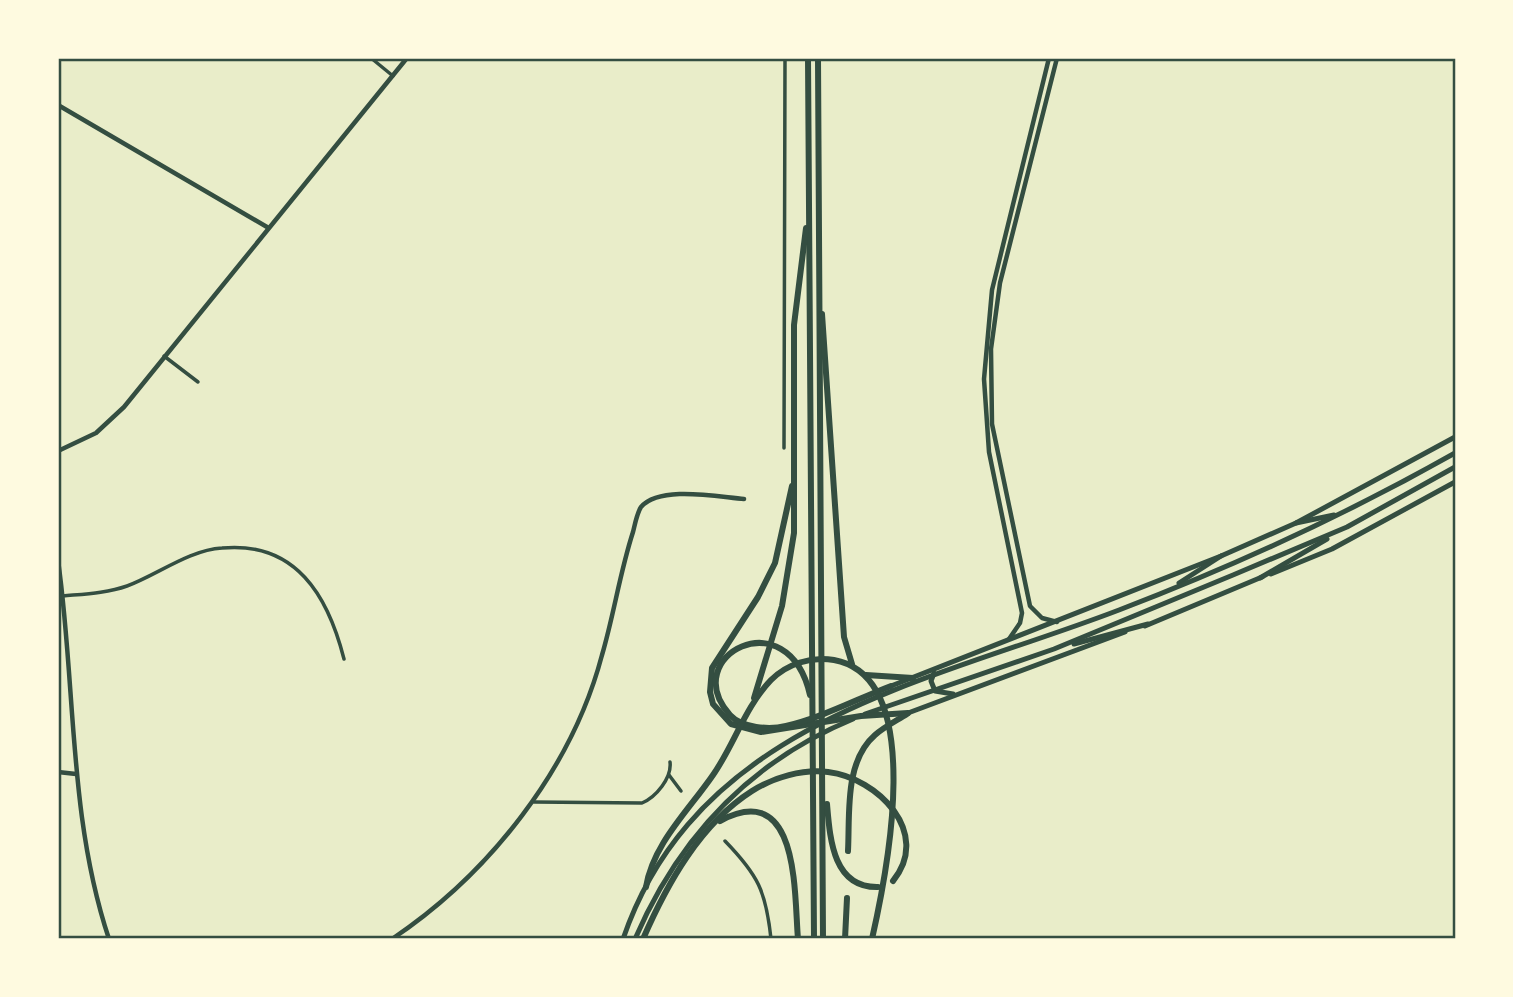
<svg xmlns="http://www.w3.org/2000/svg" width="1513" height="997" font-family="'Open Sans',sans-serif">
  <rect width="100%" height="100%" fill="#e9edc9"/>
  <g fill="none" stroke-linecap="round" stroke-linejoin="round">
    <g stroke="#344e41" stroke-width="3.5">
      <polyline points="371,58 393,76"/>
      <polyline points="164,356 198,382"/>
      <polyline points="784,448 785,58"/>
      <path d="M63,596C84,594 107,593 127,586C157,575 189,550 222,548C296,541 328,596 344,659"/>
      <polyline points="669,775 681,791"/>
      <path d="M534,802L642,803C656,797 672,778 670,762"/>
      <path d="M725,841C758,875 766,891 771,939"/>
    </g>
    <g stroke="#344e41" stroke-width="4.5">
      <polyline points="58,105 267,227"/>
      <path d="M58,560C76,687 68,816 109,939"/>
      <polyline points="58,772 76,774"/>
      <path d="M392,939C489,874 572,769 602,655C614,614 620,572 633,532C635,524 637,513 641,507C660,485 718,497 744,499"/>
    </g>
    <g stroke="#344e41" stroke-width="4.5">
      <polyline points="58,451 96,433 124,407 407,58"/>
      <polyline points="1057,622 1042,618 1030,606 992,424 991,349 1000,283 1057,58"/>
      <polyline points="1009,639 1020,623 1022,613 989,452 984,379 992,290 1049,58"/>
    </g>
    <g stroke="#344e41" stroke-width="5">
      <polyline points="1271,574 1332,549 1455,482"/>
      <polyline points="1145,626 1262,577"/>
      <polyline points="934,673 931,681 935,691 953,694"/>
      <polyline points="891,686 1221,556 1296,523 1455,437"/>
      <polyline points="908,713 1125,632"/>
    </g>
    <g stroke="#344e41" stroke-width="5">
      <polyline points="1296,523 1334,515"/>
      <polyline points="1260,578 1327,539"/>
      <polyline points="1179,583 1221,556"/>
      <polyline points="1074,644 1148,624"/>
      <polyline points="865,714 1054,649 1233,575 1347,527 1455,467"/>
      <path d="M623,939C698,720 929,683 1119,610C1234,566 1347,514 1455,453"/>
      <path d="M635,939C679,837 749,762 853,719"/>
    </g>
    <g stroke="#344e41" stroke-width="6">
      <polyline points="808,58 814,939"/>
      <polyline points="818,58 823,939"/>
      <polyline points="822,314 844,637 852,664"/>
      <polyline points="792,486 775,563 758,597 712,668 710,692 713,704 731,724 761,732 861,716 908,713"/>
      <polyline points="866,675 913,678"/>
      <path d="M810,695C788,598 677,656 730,715C742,728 769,730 786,726C821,718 857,699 891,686"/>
      <polyline points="754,698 782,606 794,533 794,325 806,228"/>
      <path d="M827,804C830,839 833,888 878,887"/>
      <path d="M720,821C800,778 794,894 798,939"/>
      <path d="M848,851C850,814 844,762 875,735C884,727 896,721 907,714"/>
      <path d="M646,887C653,844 689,810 713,775C734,745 745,707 771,680C787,664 811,656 834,660C928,677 886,877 872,939"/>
      <path d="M643,939C667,884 700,824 752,791C774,777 803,769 828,772C878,778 932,833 893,881"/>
      <polyline points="845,939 847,898"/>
    </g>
  </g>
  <rect width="1513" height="997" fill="none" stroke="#fefae0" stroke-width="119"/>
  <rect x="60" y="60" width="1394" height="877" fill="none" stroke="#344e41" stroke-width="2.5"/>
</svg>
